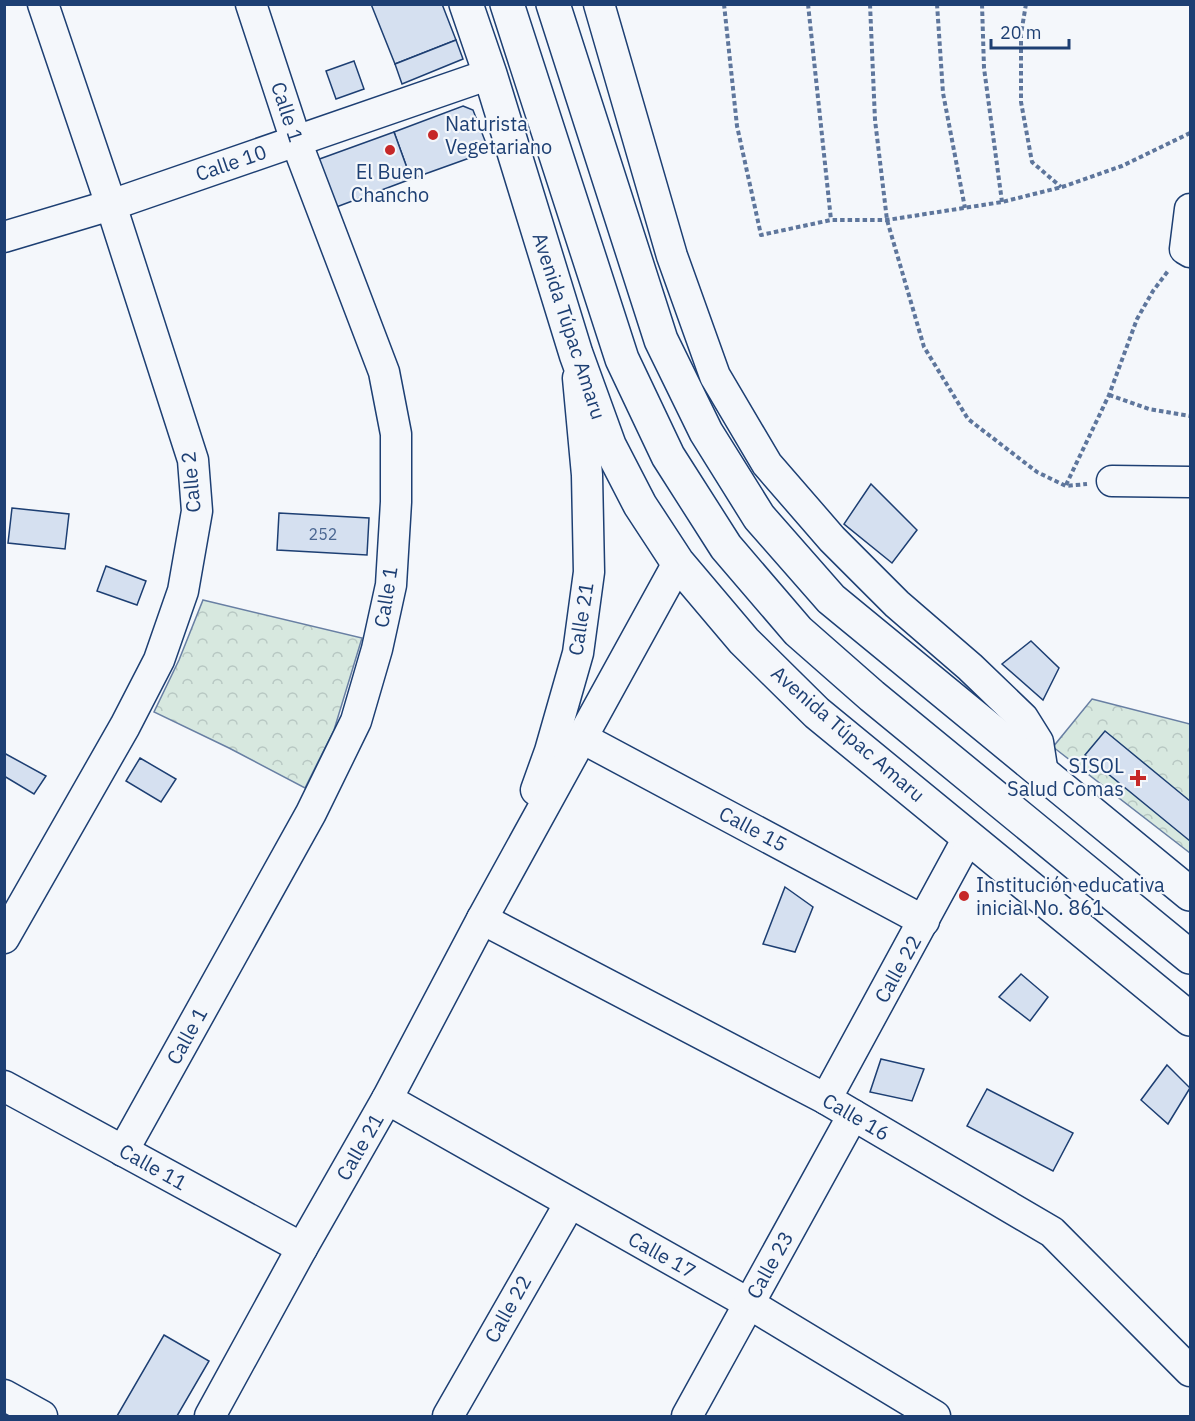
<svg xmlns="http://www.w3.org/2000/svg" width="1195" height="1421" font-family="'IBM Plex Sans',sans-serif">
  <defs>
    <pattern id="park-crowns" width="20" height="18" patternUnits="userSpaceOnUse" patternTransform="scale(1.5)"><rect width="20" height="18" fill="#d7e8df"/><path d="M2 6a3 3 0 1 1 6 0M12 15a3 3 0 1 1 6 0" fill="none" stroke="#b8c8c3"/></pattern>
  </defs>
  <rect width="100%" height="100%" fill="#f4f7fb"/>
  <g fill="url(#park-crowns)" stroke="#687fa3" stroke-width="1.5">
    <polygon points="203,600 362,638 334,730 305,788 229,748 154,712 179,660"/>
    <polygon points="1092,699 1190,724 1190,853 1053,747"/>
  </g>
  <g fill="#d5e0f0" stroke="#1d3f73" stroke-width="1.5">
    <polygon points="371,4 442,4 456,40 395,64"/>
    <polygon points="456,40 463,59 402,84 395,64"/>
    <polygon points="354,61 364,89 336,99 326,71"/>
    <polygon points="463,106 473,110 489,151 411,179 394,132"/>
    <polygon points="394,132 411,179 331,209 314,161"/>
    <polygon points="871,484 917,530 892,563 844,524"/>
    <polygon points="12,508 69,514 65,549 8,543"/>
    <polygon points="279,513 369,518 367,555 277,550"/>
    <polygon points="106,566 146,581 137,605 97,591"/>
    <polygon points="1031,641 1059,668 1043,700 1002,664"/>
    <polygon points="1105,731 1190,801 1190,841 1085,755"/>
    <polygon points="4,753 46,776 34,794 4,776"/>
    <polygon points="140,758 176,779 161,802 126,781"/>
    <polygon points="785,887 813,907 795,952 763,944"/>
    <polygon points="1021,974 1048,997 1030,1021 999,997"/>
    <polygon points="881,1059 924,1069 912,1101 870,1092"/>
    <polygon points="1167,1065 1190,1088 1168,1124 1141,1100"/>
    <polygon points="987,1089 1073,1133 1053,1171 967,1126"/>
    <polygon points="164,1335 209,1361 177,1416 117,1416"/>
  </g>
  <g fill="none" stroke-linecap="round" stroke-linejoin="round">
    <g stroke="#1d3f73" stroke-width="33">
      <g id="minor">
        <polyline points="599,4 672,256 715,376 767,464 832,539 897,604 970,667 1023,718 1038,742 1043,774"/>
        <polyline points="1190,209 1185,249 1190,252"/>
        <polyline points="4,237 111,205 490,74"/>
        <polyline points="1112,481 1190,482"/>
        <polyline points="582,738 924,921"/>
        <polyline points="536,790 550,751 578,653 589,572 587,475 578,378"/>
        <polyline points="482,919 826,1099 1052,1232 1190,1371"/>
        <polyline points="4,938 125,726 159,660 183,591 197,511 193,460 111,205 43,4"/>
        <polyline points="4,1086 302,1248"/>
        <polyline points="387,1099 748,1303 935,1416"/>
        <polyline points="826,1099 968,838"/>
        <polyline points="123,1151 311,813 356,721 377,649 391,585 396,502 396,434 384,372 296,141 251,4"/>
        <polyline points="4,1395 42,1416"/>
        <polyline points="210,1416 302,1248 387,1099 482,919 678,563"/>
        <polyline points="448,1416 570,1203"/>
        <polyline points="687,1416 853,1115"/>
      </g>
    </g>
    <g stroke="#1d3f73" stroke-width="36">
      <polyline id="major" points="466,4 490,74 576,354 609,445 640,505 678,563 744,641 817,713 1190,1019"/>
    </g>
    <g stroke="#1d3f73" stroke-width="36">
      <g id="highway">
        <polyline points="507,4 622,359 668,456 726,547 798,631 872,696 1190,957"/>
        <polyline points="553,4 661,340 706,432 759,517 831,599 1190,894"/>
      </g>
    </g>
    <g stroke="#5e769c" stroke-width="4" stroke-dasharray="4.5 3" stroke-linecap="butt">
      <polyline points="724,4 737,126 761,235 831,220 887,220 1002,202 1062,187 1122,166 1190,133"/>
      <polyline points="808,4 831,220"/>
      <polyline points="870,4 875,120 887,220 924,347 968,419 1037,472 1066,486 1087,484"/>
      <polyline points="937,4 943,93 965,208"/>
      <polyline points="982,4 984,68 1002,202"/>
      <polyline points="1026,4 1021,34 1021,102 1032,162 1061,187"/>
      <polyline points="1109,395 1149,409 1190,416"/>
      <polyline points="1066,485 1109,395 1137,319 1153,291 1168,271"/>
    </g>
    <use href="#minor" stroke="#f4f7fb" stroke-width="30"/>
    <use href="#major" stroke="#f4f7fb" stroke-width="33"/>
    <use href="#highway" stroke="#f4f7fb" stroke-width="33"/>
  </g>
  <g fill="#c62828" stroke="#f4f7fb" stroke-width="2">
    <circle cx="433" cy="135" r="6"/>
    <circle cx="390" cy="150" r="6"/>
    <path d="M1135 769h6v6h6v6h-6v6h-6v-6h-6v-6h6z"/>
    <circle cx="964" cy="896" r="6"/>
  </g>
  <g text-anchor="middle" stroke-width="4.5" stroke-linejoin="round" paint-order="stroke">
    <g font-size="16" fill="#4b6792">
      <text x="323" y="540">252</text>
    </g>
    <g font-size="20" fill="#1d3f73" stroke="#f4f7fb">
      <text transform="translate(287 112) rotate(72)" y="7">Calle 1</text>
      <text transform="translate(231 163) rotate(-19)" y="7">Calle 10</text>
      <text transform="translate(569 326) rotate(72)" y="7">Avenida Túpac Amaru</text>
      <text transform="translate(191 482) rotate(-95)" y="7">Calle 2</text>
      <text transform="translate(386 597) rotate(-81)" y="7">Calle 1</text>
      <text transform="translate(581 619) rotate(-81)" y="7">Calle 21</text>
      <text transform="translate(848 734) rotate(41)" y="7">Avenida Túpac Amaru</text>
      <text transform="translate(753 829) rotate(28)" y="7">Calle 15</text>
      <text transform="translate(898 969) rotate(-61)" y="7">Calle 22</text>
      <text transform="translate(187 1036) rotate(-61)" y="7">Calle 1</text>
      <text transform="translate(856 1117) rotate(30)" y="7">Calle 16</text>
      <text transform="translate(360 1147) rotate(-60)" y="7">Calle 21</text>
      <text transform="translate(153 1167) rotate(29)" y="7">Calle 11</text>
      <text transform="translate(662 1255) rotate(29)" y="7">Calle 17</text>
      <text transform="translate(770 1265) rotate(-61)" y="7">Calle 23</text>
      <text transform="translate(508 1309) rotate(-61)" y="7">Calle 22</text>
    </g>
    <g font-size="20" fill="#1d3f73" stroke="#f4f7fb" text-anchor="start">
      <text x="445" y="131">Naturista<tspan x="445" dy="23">Vegetariano</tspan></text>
      <text x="390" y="179" text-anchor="middle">El Buen<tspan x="390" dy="23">Chancho</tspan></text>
      <text x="1124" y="773" text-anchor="end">SISOL<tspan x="1124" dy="23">Salud Comas</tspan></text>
      <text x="976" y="892">Institución educativa<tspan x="976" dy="23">inicial No. 861</tspan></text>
    </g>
  </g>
  <rect width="1195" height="1421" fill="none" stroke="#1d3f73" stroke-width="12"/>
  <path d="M991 39v9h78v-9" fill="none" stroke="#1d3f73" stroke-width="3"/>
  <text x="1000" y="39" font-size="18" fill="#1d3f73" stroke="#f4f7fb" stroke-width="4.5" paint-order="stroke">20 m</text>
</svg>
